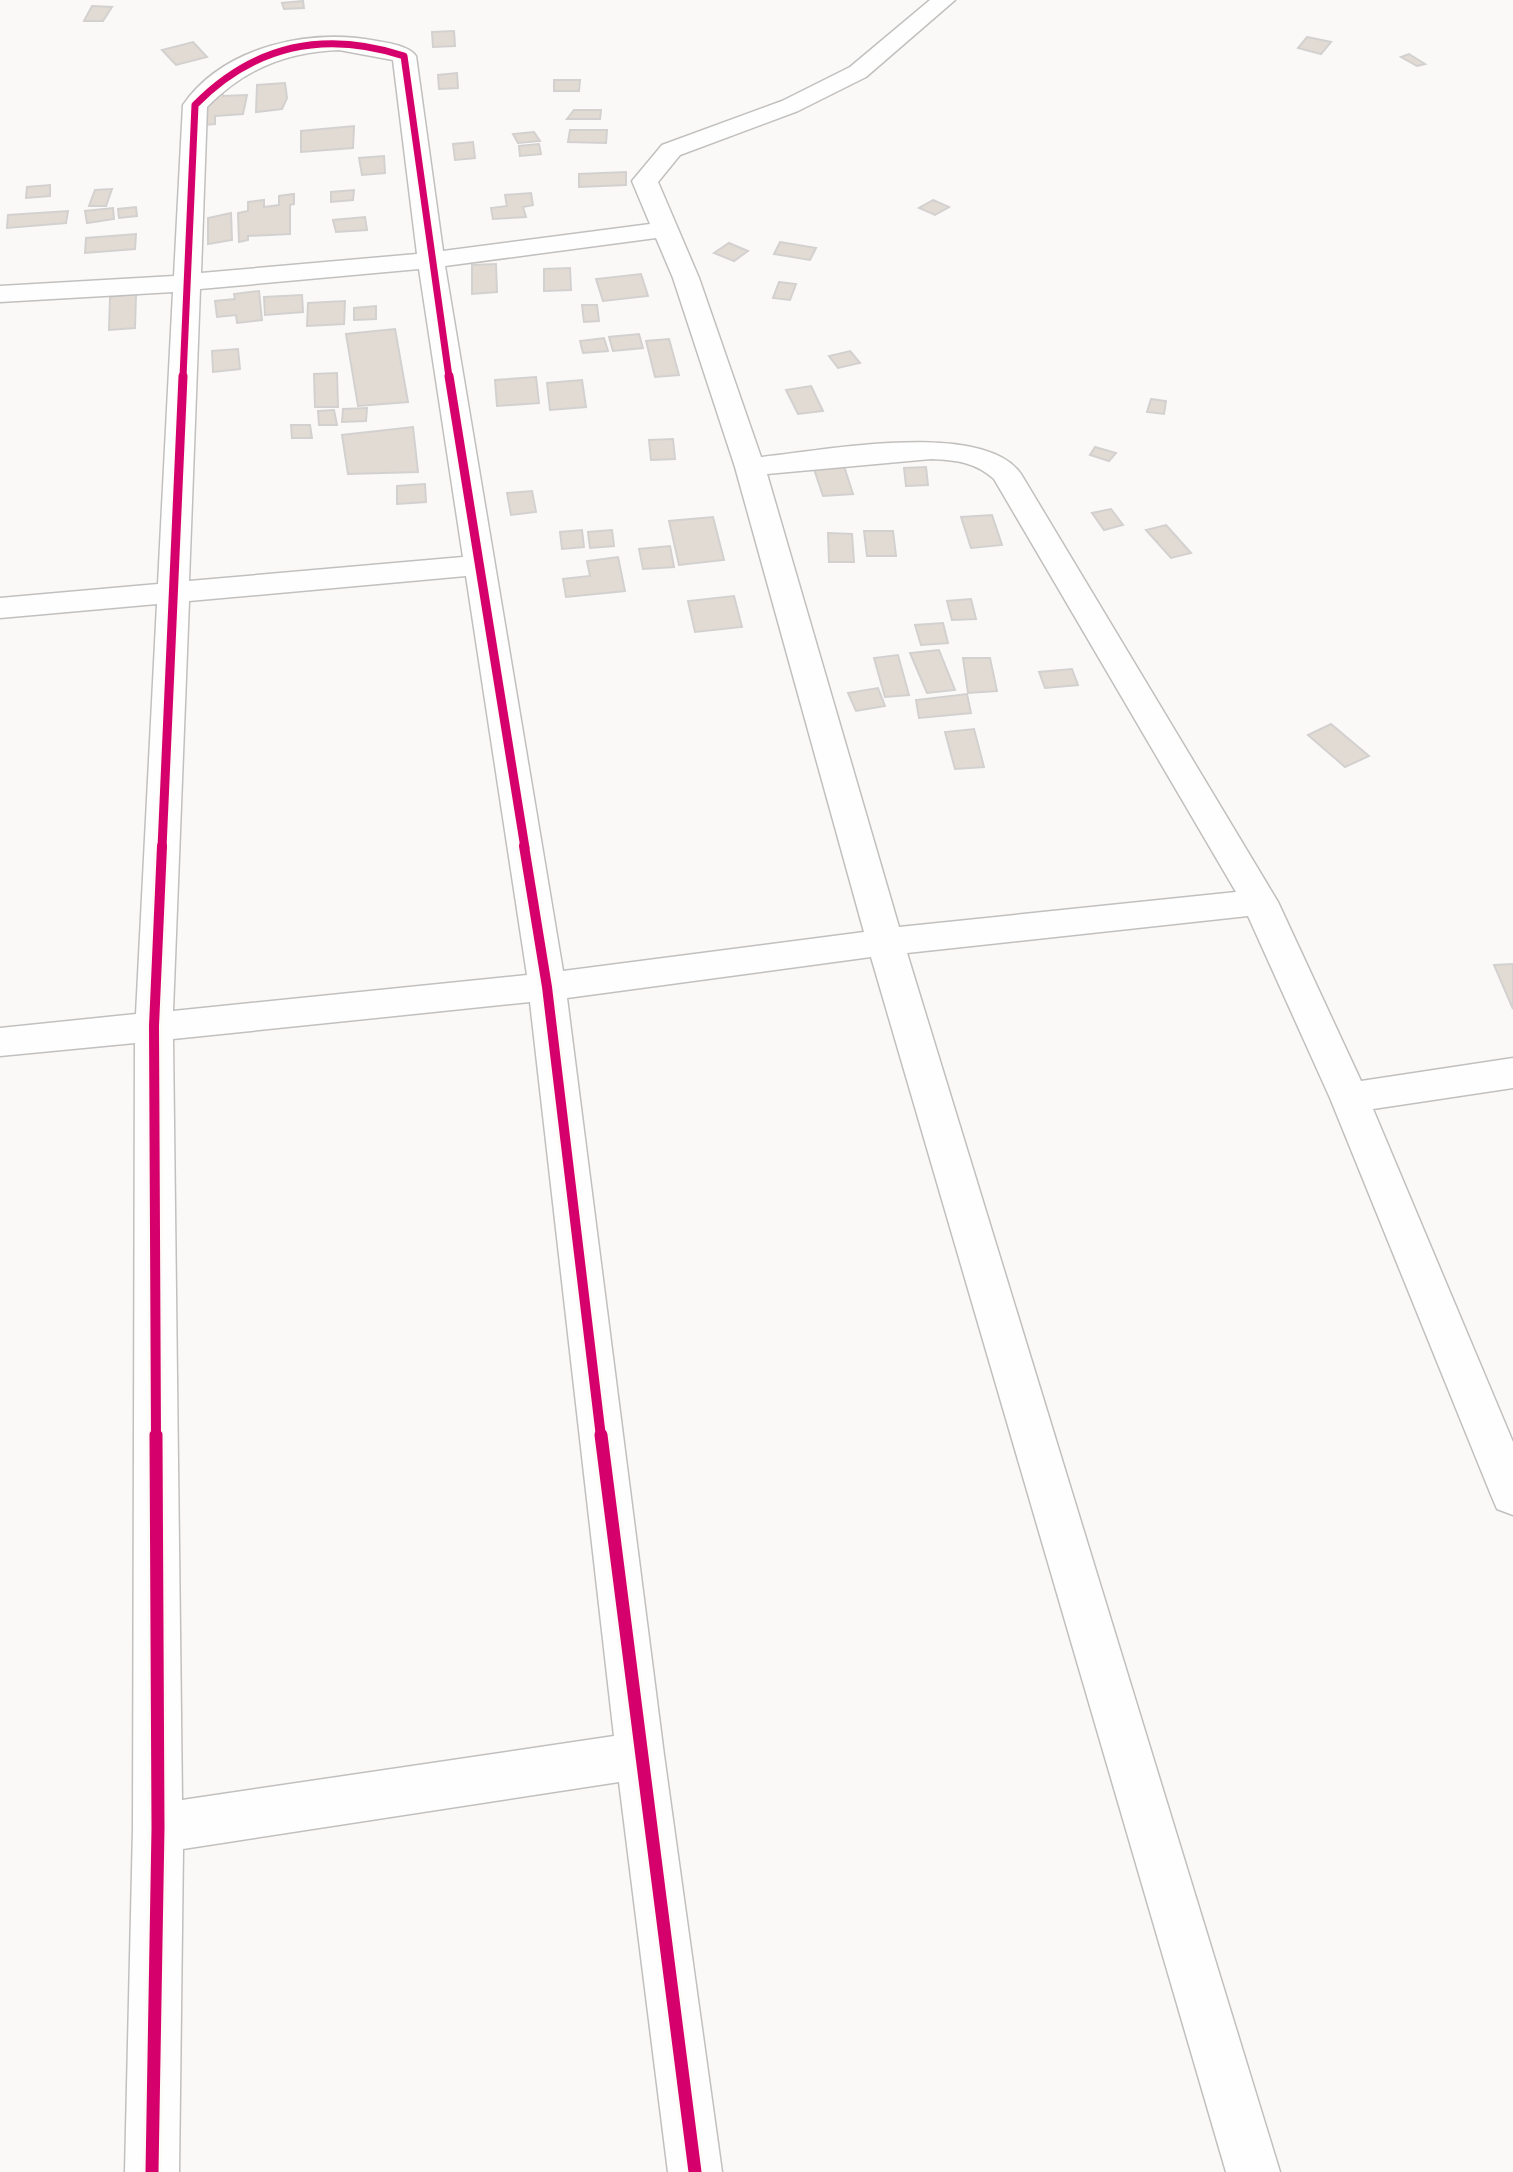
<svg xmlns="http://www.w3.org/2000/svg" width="1513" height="2172" font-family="Poppins,sans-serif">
  <rect width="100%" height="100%" fill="#fbf9f7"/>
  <g fill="#e2dbd3" stroke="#d3d1d0" stroke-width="2">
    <polygon points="303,1 304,8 284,9 282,3"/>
    <polygon points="92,6 112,7 103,21 84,21"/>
    <polygon points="454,31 455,46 433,47 432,32"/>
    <polygon points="1307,37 1331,42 1321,54 1298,48"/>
    <polygon points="193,42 207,57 176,65 162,50"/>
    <polygon points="1409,54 1425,64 1417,66 1401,57"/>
    <polygon points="457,73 458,88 439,89 438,75"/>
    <polygon points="554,80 580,80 579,91 554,91"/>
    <polygon points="285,83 287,98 282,109 256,112 257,85"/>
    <polygon points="222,93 223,96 247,95 243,114 215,116 215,124 205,125 207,97"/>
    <polygon points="574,110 601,110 600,119 567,119"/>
    <polygon points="354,126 353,148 301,152 301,131"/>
    <polygon points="570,130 607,130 606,143 568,142"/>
    <polygon points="534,132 540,141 518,143 513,134"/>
    <polygon points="473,142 475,158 455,160 453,144"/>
    <polygon points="539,144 541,154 520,156 519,146"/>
    <polygon points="384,156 385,173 362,175 359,158"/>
    <polygon points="626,172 626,185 579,187 579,174"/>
    <polygon points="50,185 50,196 26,198 27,187"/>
    <polygon points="112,189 106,206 89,206 95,190"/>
    <polygon points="354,190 353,200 331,202 331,192"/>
    <polygon points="531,193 533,205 523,207 526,217 493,219 491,208 507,206 505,195"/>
    <polygon points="294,194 294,204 290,205 290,234 248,236 248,240 239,242 238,213 248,211 248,202 264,200 264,207 279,205 279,196"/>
    <polygon points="933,200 949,207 935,215 919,208"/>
    <polygon points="136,207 137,216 119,218 118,209"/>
    <polygon points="113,208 114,219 87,223 85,211"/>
    <polygon points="68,211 66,223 7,228 8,215"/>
    <polygon points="231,213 232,240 208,244 208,218"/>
    <polygon points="365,217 367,230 336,232 333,220"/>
    <polygon points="136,234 135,249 85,253 86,238"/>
    <polygon points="780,242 816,248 810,260 774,254"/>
    <polygon points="729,243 748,251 734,261 714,253"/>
    <polygon points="496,264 497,292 472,294 472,265"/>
    <polygon points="570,268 571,290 544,291 544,269"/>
    <polygon points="641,274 648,296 603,301 596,279"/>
    <polygon points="779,282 796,284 790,300 773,298"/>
    <polygon points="259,291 262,320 237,323 236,315 217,317 215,301 235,299 234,294"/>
    <polygon points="136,294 135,328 109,330 110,297"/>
    <polygon points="302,295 303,312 265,315 264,297"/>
    <polygon points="345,301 344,324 307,326 308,303"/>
    <polygon points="582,305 597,305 599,321 584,322"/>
    <polygon points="376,306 376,319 354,320 354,308"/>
    <polygon points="395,329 408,402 358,406 346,334"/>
    <polygon points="639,334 643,348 613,351 609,337"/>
    <polygon points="604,338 608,351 583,353 580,341"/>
    <polygon points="669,339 679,375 655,377 646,341"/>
    <polygon points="238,349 240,369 213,372 212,351"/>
    <polygon points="850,351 860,363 838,368 829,356"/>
    <polygon points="337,373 338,407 315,407 314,374"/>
    <polygon points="536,377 539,403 497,406 495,380"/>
    <polygon points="582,380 586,407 550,410 547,383"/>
    <polygon points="811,386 823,411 798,414 786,390"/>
    <polygon points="1151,399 1166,401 1164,414 1147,412"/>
    <polygon points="367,408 366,421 342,422 343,409"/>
    <polygon points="334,410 337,425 319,425 318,411"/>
    <polygon points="291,425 310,425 312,438 292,438"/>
    <polygon points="413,427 418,472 348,474 342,435"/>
    <polygon points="673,439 675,459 651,460 649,440"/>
    <polygon points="1095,447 1116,453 1109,461 1090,455"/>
    <polygon points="844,466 853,494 823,496 814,469"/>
    <polygon points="926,467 928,485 906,486 904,468"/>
    <polygon points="425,484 426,502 397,504 397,486"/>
    <polygon points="532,491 536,512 511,515 507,493"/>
    <polygon points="1111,509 1123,525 1104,530 1092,513"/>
    <polygon points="992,515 1002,545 971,548 961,517"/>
    <polygon points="713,517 724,560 679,565 669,521"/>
    <polygon points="1166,525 1191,553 1171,558 1146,530"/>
    <polygon points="582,530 584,547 562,549 560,532"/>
    <polygon points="612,530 614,546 590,548 588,532"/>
    <polygon points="864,531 893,531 896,556 867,556"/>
    <polygon points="828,533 852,534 854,562 829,562"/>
    <polygon points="670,546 674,567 643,569 639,549"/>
    <polygon points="618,557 625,591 566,597 563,579 590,576 587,561"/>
    <polygon points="734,596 742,627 695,632 688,601"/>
    <polygon points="971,599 976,619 952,620 947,601"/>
    <polygon points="943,623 948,643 921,645 915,625"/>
    <polygon points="939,650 955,690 927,693 910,653"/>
    <polygon points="898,655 909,695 885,697 874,658"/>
    <polygon points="963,658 990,658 997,691 968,693"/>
    <polygon points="1072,669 1078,685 1045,688 1039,672"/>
    <polygon points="878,688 885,706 856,711 848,693"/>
    <polygon points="967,694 971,713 919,718 916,700"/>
    <polygon points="1331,724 1369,756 1345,767 1308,735"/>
    <polygon points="974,729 984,767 955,769 945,732"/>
    <polygon points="1513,964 1513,1009 1494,965"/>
  </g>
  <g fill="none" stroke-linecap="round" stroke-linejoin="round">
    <g stroke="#c2c0bf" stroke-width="3">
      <path id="street" d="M930,0H955L866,77L798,111L680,155L658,182L699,278L761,457C822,451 983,419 1021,474L1278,902L1361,1081L1513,1058V1088L1373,1109L1513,1442V1515L1497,1509L1491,1495L1330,1098L1248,916L907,953L1280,2172H1226L871,957L567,998L664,1755L722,2172H668L619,1782L183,1849L179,2172H125L133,1828L135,1043L0,1056V1028L136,1014L157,604L0,618V598L158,584L173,292L0,302V286L174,276L183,105C224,46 310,28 377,41C389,43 409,46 416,56L443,251L650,224L632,181L662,145L782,101L850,67ZM339,50L393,60L417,254L201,273L207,107C244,69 286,52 339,50ZM656,238L673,278L735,467L864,932L563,971L445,266ZM419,269L463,557L189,581L200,289ZM931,459C956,460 975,462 994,479L1236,892L899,927L767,474ZM466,576L527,975L173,1011L189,601ZM530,1002L614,1736L182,1800L173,1039Z"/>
    </g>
    <use href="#street" fill="#fefefe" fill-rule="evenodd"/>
    <g stroke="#fcfaf6" stroke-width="10">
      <path id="cycleway-far3" d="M183,377L195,105C254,45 324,30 404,56L449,377"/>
    </g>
    <g stroke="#fcfaf6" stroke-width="12">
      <g id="cycleway-far2">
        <polyline points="449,376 525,848"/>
        <polyline points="162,848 183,376"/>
      </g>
    </g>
    <g stroke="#fcfaf6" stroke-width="15">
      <g id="cycleway-far1">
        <polyline points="524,846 547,987 601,1437"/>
        <polyline points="156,1437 154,1026 162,846"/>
      </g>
    </g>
    <g stroke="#fcfaf6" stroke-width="18">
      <g id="cycleway">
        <polyline points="601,1435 695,2172"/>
        <polyline points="152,2172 158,1828 156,1435"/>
      </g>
    </g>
    <use href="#cycleway-far3" stroke="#d6006c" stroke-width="7"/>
    <use href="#cycleway-far2" stroke="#d6006c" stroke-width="9"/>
    <use href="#cycleway-far1" stroke="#d6006c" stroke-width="10"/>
    <use href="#cycleway" stroke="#d6006c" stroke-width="13"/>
  </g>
</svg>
